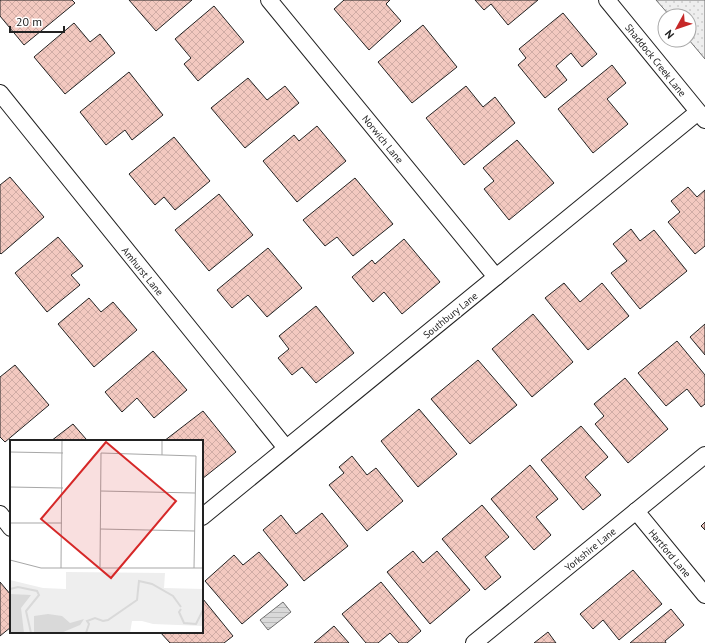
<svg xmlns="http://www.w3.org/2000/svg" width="705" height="643" font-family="'PT Sans',sans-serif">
  <defs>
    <pattern id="grass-dots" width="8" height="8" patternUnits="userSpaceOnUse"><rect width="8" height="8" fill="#eee"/><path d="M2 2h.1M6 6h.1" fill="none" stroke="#ccc" stroke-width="1.8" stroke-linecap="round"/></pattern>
    <pattern id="water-rules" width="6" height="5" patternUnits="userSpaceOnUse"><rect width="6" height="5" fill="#d9d9d9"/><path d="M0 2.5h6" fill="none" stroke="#bababa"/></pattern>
    <pattern id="building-cross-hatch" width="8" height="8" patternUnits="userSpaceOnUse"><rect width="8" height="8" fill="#f3c9c0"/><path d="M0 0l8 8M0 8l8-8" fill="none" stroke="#d0aca5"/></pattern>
  </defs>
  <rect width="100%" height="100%" fill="#fff"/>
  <polygon fill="url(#grass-dots)" stroke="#6f6f6f" points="656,0 705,0 705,59 689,40 689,16 670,16"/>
  <polygon fill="url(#water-rules)" stroke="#6f6f6f" points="283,602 291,612 268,630 260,620"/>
  <g fill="url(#building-cross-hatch)" stroke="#222">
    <polygon points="0,0 72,0 75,3 24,45 0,16"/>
    <polygon points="129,0 192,0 156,31"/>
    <polygon points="344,0 390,0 386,4 401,21 369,50 334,9"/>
    <polygon points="475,0 538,0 508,25 491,4 484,10"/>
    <polygon points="214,6 244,42 198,81 184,64 191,58 175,39"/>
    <polygon points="563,13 597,54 582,67 571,53 556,66 567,80 545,98 518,65 526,58 519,49"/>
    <polygon points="74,23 90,42 100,34 115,53 65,94 34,57"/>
    <polygon points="423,25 457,67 412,103 378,62"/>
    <polygon points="612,65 626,83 607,99 628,124 593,153 558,109"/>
    <polygon points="129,72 163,115 132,140 125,130 106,145 80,112"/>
    <polygon points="248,78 267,100 285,86 299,103 245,148 211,108"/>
    <polygon points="466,86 483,107 495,97 515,123 464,165 426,118"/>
    <polygon points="317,126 346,161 297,202 263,161 294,135 299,141"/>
    <polygon points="174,137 210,181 175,210 164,197 155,205 129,174"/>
    <polygon points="517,140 554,183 509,220 484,189 494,181 483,168"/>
    <polygon points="10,177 44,217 1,254 0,253 0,185"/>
    <polygon points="355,178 393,224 353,256 337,237 325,246 303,220"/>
    <polygon points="688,187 697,197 705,190 705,246 695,254 668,222 680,212 671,201"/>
    <polygon points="219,194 253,235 209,271 175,230"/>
    <polygon points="631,229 640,241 654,230 687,271 640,309 611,273 627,261 613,244"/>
    <polygon points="58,237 83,266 71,275 80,285 47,312 15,273"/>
    <polygon points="404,239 440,282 402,314 384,292 373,302 352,277 372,260 375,264"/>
    <polygon points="268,248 302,288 267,317 248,295 232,308 217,290"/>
    <polygon points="564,283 580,302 602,283 629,316 588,350 545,298"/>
    <polygon points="89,298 101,312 113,302 137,330 94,367 58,324"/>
    <polygon points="316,306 354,353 316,383 302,367 292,375 278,358 289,349 279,336"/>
    <polygon points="533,314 573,362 532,397 492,349"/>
    <polygon points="705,324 705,355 690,337"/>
    <polygon points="677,341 705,375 705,404 701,407 687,389 666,406 638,373"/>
    <polygon points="153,351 187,390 154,418 137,398 122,412 105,392"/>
    <polygon points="478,360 517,405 470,444 431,399"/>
    <polygon points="15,365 49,405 5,442 0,437 0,377"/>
    <polygon points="625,378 668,429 628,463 595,424 604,416 594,404"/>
    <polygon points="419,409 457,454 418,487 381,441"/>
    <polygon points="203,411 236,452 202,479 202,441 164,441"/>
    <polygon points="73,424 86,439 84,441 51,441"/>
    <polygon points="581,426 608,457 585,477 601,495 583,510 541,460"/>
    <polygon points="352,456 367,475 376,468 403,501 367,531 329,485 344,473 339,467"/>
    <polygon points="530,465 558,499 536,517 551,535 534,550 491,499"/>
    <polygon points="482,505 509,537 485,557 501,577 485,590 442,539"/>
    <polygon points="322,513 348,546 304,581 263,530 281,515 296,534"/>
    <polygon points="705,522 705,530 701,526"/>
    <polygon points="413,551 423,563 437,551 470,590 430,624 387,572"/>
    <polygon points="259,552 288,585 242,624 205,581 234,555 243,565"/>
    <polygon points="633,570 662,604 619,640 603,620 593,629 580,614"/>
    <polygon points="0,582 11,595 11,627 0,636"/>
    <polygon points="381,582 421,631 407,643 399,643 390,633 378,643 366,643 342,614"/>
    <polygon points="203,599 233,636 224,643 170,643 160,632 202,632"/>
    <polygon points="671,609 684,625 665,641 666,643 630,643"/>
    <polygon points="334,626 349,643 314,643"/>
    <polygon points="548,632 556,643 534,643"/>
  </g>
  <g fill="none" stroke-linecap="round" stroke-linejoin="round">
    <g stroke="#222" stroke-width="18">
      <g id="street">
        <polyline points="269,0 496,277"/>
        <polyline points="607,0 705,120"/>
        <polyline points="0,93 286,448"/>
        <polyline points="636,511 705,595"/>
        <polyline points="0,514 11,528"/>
        <polyline points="202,517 698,112"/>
        <polyline points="474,643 705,455"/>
      </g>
    </g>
    <use href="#street" stroke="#fff" stroke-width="16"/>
  </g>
  <g text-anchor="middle" stroke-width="3" stroke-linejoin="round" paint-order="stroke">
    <g font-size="10" fill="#222" stroke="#fff">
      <text transform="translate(656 60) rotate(51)" y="4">Shaddock Creek Lane</text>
      <text transform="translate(383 139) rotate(51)" y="4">Norwich Lane</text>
      <text transform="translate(143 271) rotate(51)" y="4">Amhurst Lane</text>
      <text transform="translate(450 315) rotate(-39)" y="4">Southbury Lane</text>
      <text transform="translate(590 549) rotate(-39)" y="4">Yorkshire Lane</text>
      <text transform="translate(670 553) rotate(50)" y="4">Hartford Lane</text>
    </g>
  </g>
  <g transform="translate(10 440)">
    <rect width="193" height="193" fill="#fff"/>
    <path d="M56,132L155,133L154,148L193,149V186L143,184L132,181H122L120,193H0V140L33,148L56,149Z" fill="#eee"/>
    <path d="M0,154L21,155L11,168L14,193H0ZM38,174L52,176L60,183L74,179L70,185L51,193H24V176Z" fill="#d9d9d9"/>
    <path fill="none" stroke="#d9d9d9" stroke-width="2" d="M0,149L8,147L27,151L29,155L16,171L21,193M171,169L169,172L174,183L186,184L193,170M76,193L79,184L77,181L85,178L93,181L98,180L127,160L129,141L142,144L163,156L171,167"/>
    <path fill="none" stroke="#a7a7a7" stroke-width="1" d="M0,12L53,13M152,15V0M0,47L53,48M91,51L185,53M0,83H52M90,89L185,91M0,120L31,128H193M90,127L91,13L186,16L184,128M51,128L52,0"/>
    <path fill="#d62828" fill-opacity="0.15" stroke="#d62828" stroke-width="2" d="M96,2L166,61L101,138L31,79Z"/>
    <rect width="193" height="193" fill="none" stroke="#222" stroke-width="2"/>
  </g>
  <g transform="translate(677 28) rotate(230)"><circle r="19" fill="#ffffff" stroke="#a7a7a7"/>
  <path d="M0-3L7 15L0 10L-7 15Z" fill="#c62828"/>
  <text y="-6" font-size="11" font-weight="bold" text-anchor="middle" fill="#222222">N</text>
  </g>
  <path d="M10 26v6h54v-6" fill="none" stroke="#222222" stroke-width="2"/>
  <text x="16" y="26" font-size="12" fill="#222222" stroke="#ffffff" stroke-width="3" paint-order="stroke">20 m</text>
</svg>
